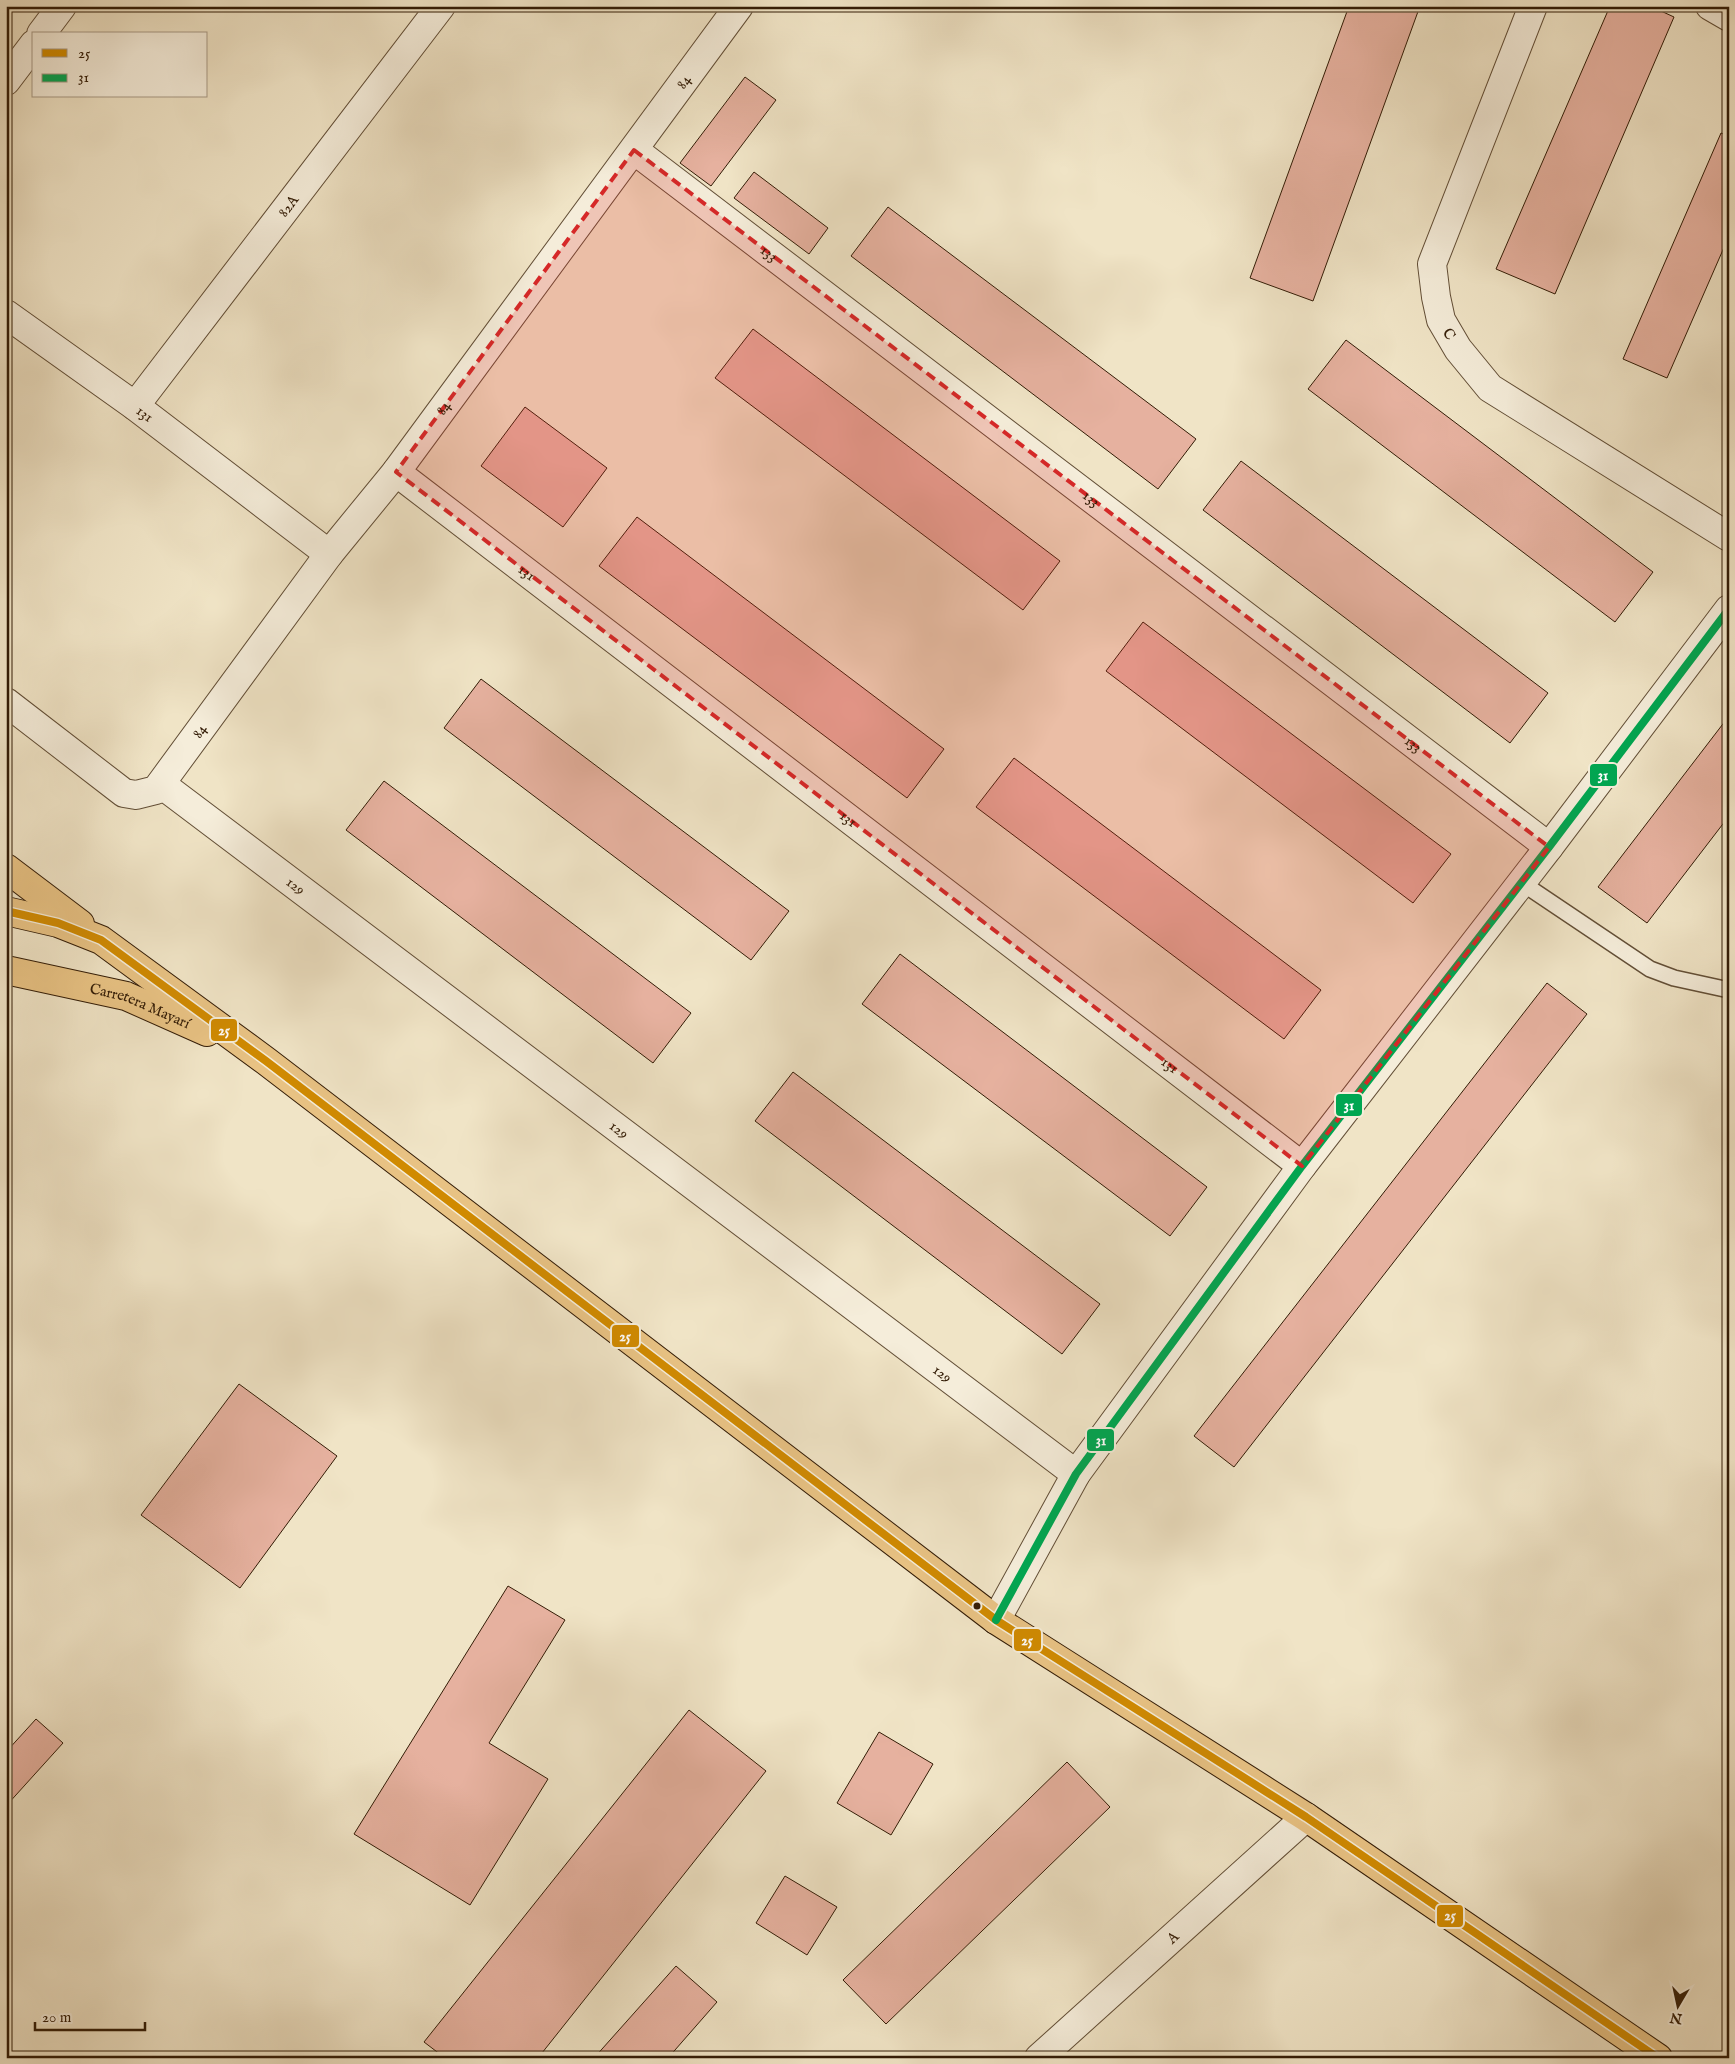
<svg xmlns="http://www.w3.org/2000/svg" width="1735" height="2064" font-family="'IM FELL English',serif">
  <rect width="100%" height="100%" fill="#f0e4c6"/>
  <filter id="stains"><feTurbulence type="fractalNoise" baseFrequency=".004" numOctaves="4"/><feColorMatrix values="0 0 0 0 .2 0 0 0 0 .09 0 0 0 0 .02 0 0 0 .5 -.17"/></filter>
  <radialGradient id="worn" r=".72"><stop offset=".6" stop-color="#630" stop-opacity="0"/><stop offset="1" stop-color="#630" stop-opacity=".3"/></radialGradient>
  <g fill="#e6b19f" stroke="#331c06">
    <polygon points="1349,6 1420,6 1313,301 1250,278"/>
    <polygon points="1610,6 1650,6 1674,17 1555,294 1496,269"/>
    <polygon points="745,77 776,100 711,186 680,163"/>
    <polygon points="1721,133 1729,136 1729,236 1667,378 1623,359"/>
    <polygon points="754,172 828,228 809,254 734,198"/>
    <polygon points="888,207 1196,439 1158,489 851,256"/>
    <polygon points="753,329 1060,561 1023,610 715,378"/>
    <polygon points="1346,340 1653,572 1615,622 1308,389"/>
    <polygon points="525,407 607,468 563,527 481,466"/>
    <polygon points="1241,461 1548,693 1510,743 1203,510"/>
    <polygon points="637,517 944,749 907,798 599,566"/>
    <polygon points="1143,622 1451,854 1413,903 1106,671"/>
    <polygon points="481,679 789,911 751,960 444,728"/>
    <polygon points="1729,716 1729,816 1647,923 1598,887"/>
    <polygon points="1014,758 1321,990 1284,1039 976,807"/>
    <polygon points="384,781 691,1013 653,1063 346,830"/>
    <polygon points="900,954 1207,1187 1170,1236 862,1004"/>
    <polygon points="1547,983 1587,1014 1234,1467 1194,1436"/>
    <polygon points="793,1072 1100,1304 1062,1354 755,1121"/>
    <polygon points="239,1384 337,1456 240,1588 141,1515"/>
    <polygon points="508,1586 565,1620 489,1743 548,1779 470,1905 354,1834"/>
    <polygon points="689,1710 766,1771 538,2058 445,2058 424,2042"/>
    <polygon points="36,1719 63,1743 6,1806 6,1752"/>
    <polygon points="879,1732 933,1764 891,1835 837,1803"/>
    <polygon points="1067,1762 1110,1807 886,2024 843,1980"/>
    <polygon points="785,1876 837,1907 807,1955 756,1923"/>
    <polygon points="676,1966 717,2002 668,2058 594,2058"/>
  </g>
  <g fill="none" stroke-linecap="round" stroke-linejoin="round">
    <g stroke="#624e36" stroke-width="18">
      <polyline id="lane" points="1522,883 1650,969 1674,978 1729,990"/>
    </g>
    <g stroke="#624e36" stroke-width="30">
      <g id="street">
        <path id="s1" d="M1533,6L1432,264L1436,297L1441,320L1458,349L1490,388L1729,537"/>
        <polyline points="1710,6 1729,17"/>
        <polyline points="41,34 62,6"/>
        <polyline points="6,81 34,44"/>
        <path id="s2" d="M634,150L1549,847"/>
        <path id="s3" d="M6,314L135,406L329,554"/>
        <path id="s4" d="M135,406L441,6"/>
        <path id="s5" d="M396,472L1302,1166"/>
        <path id="s6" d="M6,702L124,793L136,795L156,790L329,554L396,472L739,6"/>
        <path id="s7" d="M161,784L1076,1474"/>
        <polyline points="996,1620 1076,1474 1302,1166 1549,847 1729,609"/>
        <path id="s8" d="M1039,2058L1306,1817"/>
      </g>
    </g>
    <g stroke="#331c06" stroke-width="30">
      <g id="primary">
        <polyline points="6,868 80,924"/>
        <polyline points="6,911 58,923 101,940 266,1061 996,1620 1306,1817 1658,2058"/>
        <path id="s9" d="M6,970L126,996L207,1032"/>
      </g>
    </g>
    <use href="#lane" stroke="#f5edda" stroke-width="15"/>
    <use href="#street" stroke="#f5edda" stroke-width="28"/>
    <use href="#primary" stroke="#e8c283" stroke-width="28"/>
    <g stroke="#f5edda" stroke-width="11">
      <polyline id="bus-1" points="6,911 58,923 101,940 266,1061 996,1620 1306,1817 1658,2058"/>
    </g>
    <g stroke="#f5edda" stroke-width="11">
      <polyline id="bus-2" points="996,1620 1076,1474 1302,1166 1549,847 1729,609"/>
    </g>
    <use href="#bus-1" stroke="#d08a01" stroke-width="8"/>
    <use href="#bus-2" stroke="#00a651" stroke-width="8"/>
  </g>
  <path fill="#d62828" fill-opacity="0.2" stroke="#d62828" stroke-width="4" stroke-dasharray="10 6" stroke-linejoin="round" d="M634,150L1549,847L1302,1166L396,472Z"/>
  <circle fill="#331c06" stroke="#f5edda" stroke-width="2" cx="977" cy="1606" r="4.5"/>
  <g text-anchor="middle" stroke-width="5" stroke-linejoin="round" paint-order="stroke">
    <g font-size="15" fill="#331c06" stroke="#f5edda">
      <text dy="5" stroke="none"><textPath href="#s6" startOffset="1065">84</textPath></text>
      <text dy="5" stroke="none"><textPath href="#s4" startOffset="252">82A</textPath></text>
      <text dy="5" stroke="none"><textPath href="#s2" startOffset="170">133</textPath></text>
      <text dy="5" stroke="none"><textPath href="#s1" startOffset="350">C</textPath></text>
      <text dy="5" stroke="none"><textPath href="#s6" startOffset="660">84</textPath></text>
      <text dy="5" stroke="none"><textPath href="#s3" startOffset="171">131</textPath></text>
      <text dy="5" stroke="none"><textPath href="#s2" startOffset="575">133</textPath></text>
      <text dy="5" stroke="none"><textPath href="#s5" startOffset="165">131</textPath></text>
      <text dy="5" stroke="none"><textPath href="#s6" startOffset="255">84</textPath></text>
      <text dy="5" stroke="none"><textPath href="#s2" startOffset="980">133</textPath></text>
      <text dy="5" stroke="none"><textPath href="#s5" startOffset="570">131</textPath></text>
      <text dy="5" stroke="none"><textPath href="#s7" startOffset="169">129</textPath></text>
      <text dy="5" stroke="none"><textPath href="#s9" startOffset="139">Carretera Mayarí</textPath></text>
      <text dy="5" stroke="none"><textPath href="#s5" startOffset="975">131</textPath></text>
      <text dy="5" stroke="none"><textPath href="#s7" startOffset="574">129</textPath></text>
      <text dy="5" stroke="none"><textPath href="#s7" startOffset="979">129</textPath></text>
      <text dy="5" stroke="none"><textPath href="#s8" startOffset="180">A</textPath></text>
    </g>
  </g>
  <g stroke="#f5edda" stroke-width="2">
    <rect x="1589" y="763" width="29" height="24" rx="5" fill="#00a651"/>
    <rect x="210" y="1018" width="28" height="24" rx="5" fill="#d08a01"/>
    <rect x="1335" y="1093" width="28" height="24" rx="5" fill="#00a651"/>
    <rect x="611" y="1324" width="29" height="24" rx="5" fill="#d08a01"/>
    <rect x="1086" y="1428" width="29" height="24" rx="5" fill="#00a651"/>
    <rect x="1013" y="1628" width="29" height="24" rx="5" fill="#d08a01"/>
    <rect x="1436" y="1904" width="28" height="24" rx="5" fill="#d08a01"/>
  </g>
  <g font-size="14" text-anchor="middle" font-weight="bold" fill="#fff">
    <text x="1603" y="780">31</text>
    <text x="224" y="1035">25</text>
    <text x="1349" y="1110">31</text>
    <text x="625" y="1341">25</text>
    <text x="1101" y="1445">31</text>
    <text x="1027" y="1645">25</text>
    <text x="1450" y="1920">25</text>
  </g>
  <rect width="1735" height="2064" fill="none" stroke="#f0e4c6" stroke-width="25"/>
  <rect x="8" y="8" width="1720" height="2049" fill="none" stroke="#331c06" stroke-width="2.5"/>
  <rect x="12" y="12" width="1710" height="2039" fill="none" stroke="#331c06"/>
  <rect x="32" y="32" width="175" height="65" fill="#f5edda" stroke="#a79985"/>
  <rect x="42" y="49" width="25" height="8" fill="#d08a01" stroke="#a79985"/>
  <text x="78" y="58" font-size="15" fill="#331c06">25</text>
  <rect x="42" y="74" width="25" height="8" fill="#00a651" stroke="#a79985"/>
  <text x="78" y="82" font-size="15" fill="#331c06">31</text>
  <g transform="translate(1678 2006) rotate(189)" stroke="#f5edda" stroke-width="4" paint-order="stroke">
  <path d="M0-4L9 19L0 12L-9 19Z" fill="#331c06"/>
  <text y="-8" font-size="14" font-weight="bold" text-anchor="middle" fill="#331c06">N</text>
  </g>
  <path d="M35 2022v8h110v-8" fill="none" stroke="#331c06" stroke-width="2.5"/>
  <text x="42" y="2022" font-size="15" fill="#331c06" stroke="#f5edda" stroke-width="4" paint-order="stroke">20 m</text>
  <rect width="100%" height="100%" filter="url(#stains)"/>
  <rect width="100%" height="100%" fill="url(#worn)"/>
</svg>
